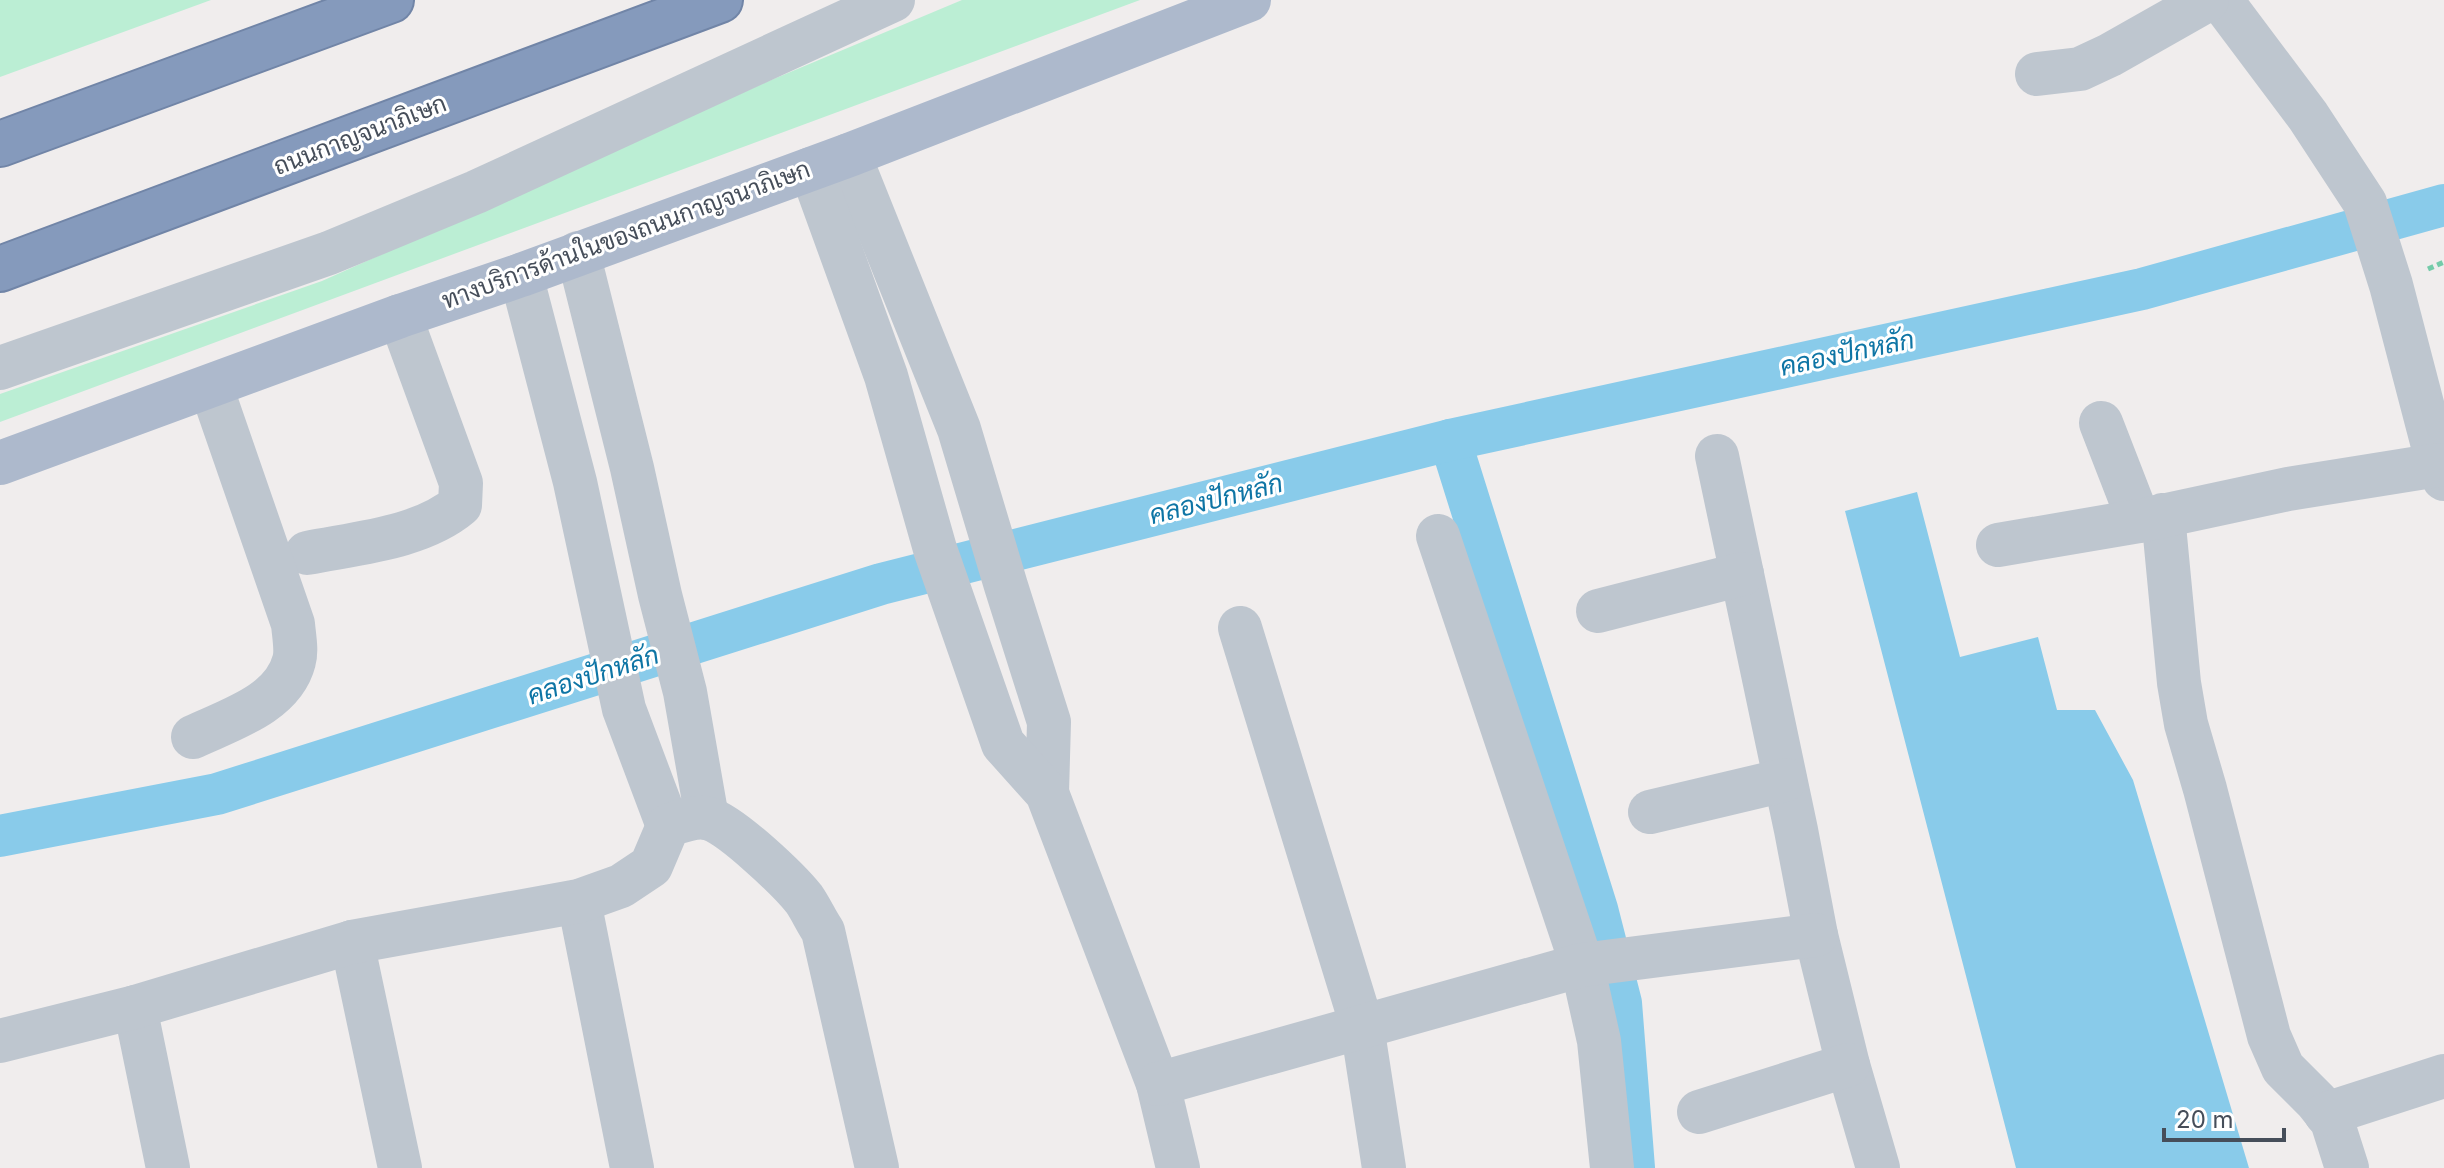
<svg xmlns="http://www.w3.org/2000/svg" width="2444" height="1168" font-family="Inter,Sarabun,sans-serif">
  <rect width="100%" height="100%" fill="#f0eded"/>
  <g fill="#bbeed4">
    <polygon points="0,0 211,0 0,77"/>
    <polygon points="962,0 1140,0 0,422 0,394 322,281 764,83"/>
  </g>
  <polygon fill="#89cbea" points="1917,492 1960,657 2038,637 2057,710 2095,710 2133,780 2249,1168 2016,1168 1845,511"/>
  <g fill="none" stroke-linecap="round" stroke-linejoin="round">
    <g stroke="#89cbea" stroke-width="42">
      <polyline points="1450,440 1597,909 1621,1003 1634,1168"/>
      <polyline points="0,836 217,794 881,584 1450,440 2142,289 2444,205"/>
    </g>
    <g stroke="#7185a7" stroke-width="48">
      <g id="highway">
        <polyline points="0,144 391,0"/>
        <polyline points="0,269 720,0"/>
      </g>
    </g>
    <polyline stroke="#74cba9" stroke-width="5" stroke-dasharray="6 4" stroke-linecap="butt" points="2428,269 2444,262"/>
    <g stroke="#bec6cf" stroke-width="44">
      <polyline points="2221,0 2308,116 2365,203 2391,285 2438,465 2444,479"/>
      <polyline points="2037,74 2080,69 2110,55 2207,0"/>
      <polyline points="849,155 959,429 1006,586 1049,722 1047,793"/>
      <polyline points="811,169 886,376 935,549 1003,744 1047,793 1158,1084 1178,1168"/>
      <polyline points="578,253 632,468 660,595 685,692 707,818"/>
      <polyline points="521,275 575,482 624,709 668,826"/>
      <polyline points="0,368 329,253 476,192 893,0"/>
      <polyline points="2101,423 2139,521"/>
      <polyline points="1717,456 1796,830 1816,935 1848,1065 1878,1168"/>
      <polyline points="2163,515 2179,683 2186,724 2205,789 2269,1036 2283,1068 2317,1102 2332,1121 2347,1168"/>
      <polyline points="1438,536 1582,965 1599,1041 1612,1168"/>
      <polyline points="1998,545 2139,521 2288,489 2438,465"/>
      <path d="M307,553C357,543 421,538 460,505L461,483L400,316"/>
      <polyline points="1598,611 1742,574"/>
      <polyline points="1240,628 1362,1026 1384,1168"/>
      <path d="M193,737C229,720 283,704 294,661C297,651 294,636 293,624L211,387"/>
      <polyline points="1650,812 1785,780"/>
      <polyline points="579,901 632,1168"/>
      <polyline points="352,942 400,1168"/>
      <polyline points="135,1007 168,1168"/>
      <path d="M0,1041L135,1007L352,942L579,901L621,886L651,866L668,826C679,821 698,815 710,819C733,827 788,879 804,899C811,909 816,921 823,931L877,1168"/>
      <polyline points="1158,1084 1582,965 1816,935"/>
      <polyline points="1699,1112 1848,1065"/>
      <polyline points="2326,1114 2444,1076"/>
    </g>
    <polyline stroke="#adb9cc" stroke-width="44" points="0,463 400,316 521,275 849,155 1249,0"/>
    <use href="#highway" stroke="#859abc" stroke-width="44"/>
  </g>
  <g text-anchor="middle" stroke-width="6" stroke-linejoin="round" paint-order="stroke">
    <g font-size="24" fill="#464e5a" stroke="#fff">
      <text transform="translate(360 135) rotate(-21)" y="8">ถนนกาญจนาภิเษก</text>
      <text transform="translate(626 235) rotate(-20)" y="8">ทางบริการด้านในของถนนกาญจนาภิเษก</text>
    </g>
    <g font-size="26" font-style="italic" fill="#0e75a5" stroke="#fff">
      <text transform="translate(1847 353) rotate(-12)" y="9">คลองปักหลัก</text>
      <text transform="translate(1216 499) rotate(-14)" y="9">คลองปักหลัก</text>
      <text transform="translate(593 675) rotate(-18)" y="9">คลองปักหลัก</text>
    </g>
  </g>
  <path d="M2164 1128v12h120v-12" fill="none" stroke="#464e5a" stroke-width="4"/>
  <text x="2176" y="1128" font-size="24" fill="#464e5a" stroke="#ffffff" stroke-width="6" paint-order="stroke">20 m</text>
</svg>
